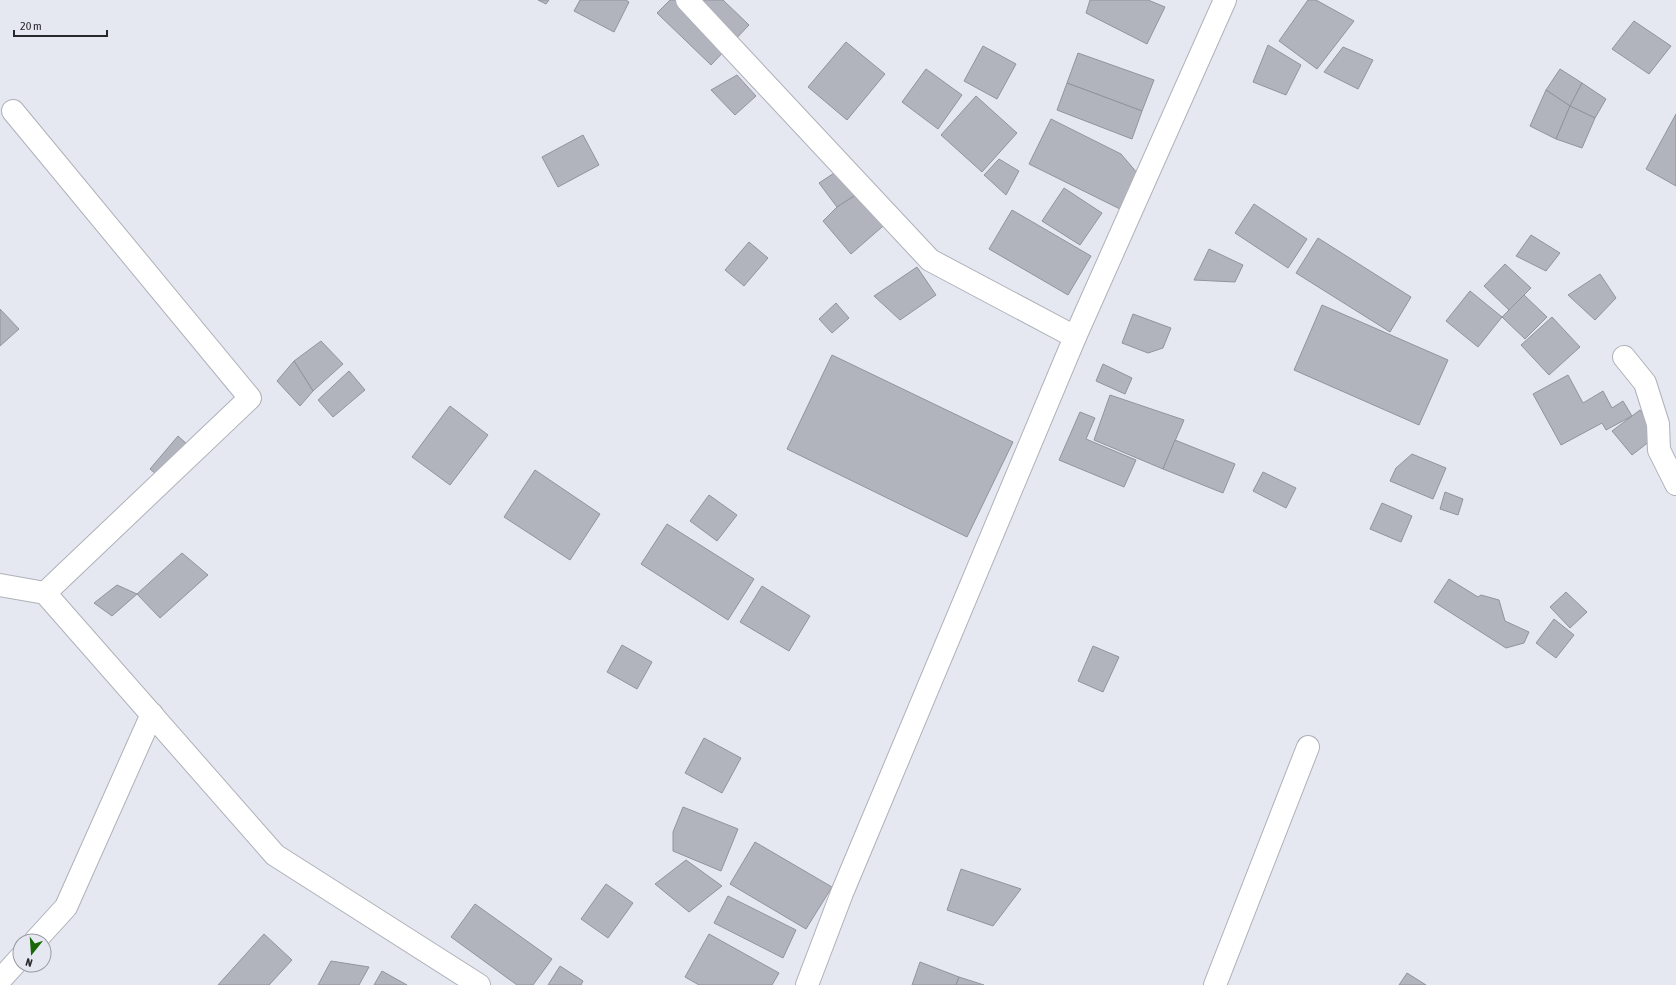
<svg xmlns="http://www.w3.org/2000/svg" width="1676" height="985" font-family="'Asap Condensed',sans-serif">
  <rect width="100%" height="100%" fill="#e5e8f1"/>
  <g fill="#b1b4bc" stroke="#91949c">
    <polygon points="538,0 549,0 546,4"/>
    <polygon points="580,0 626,0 629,2 614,32 574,11"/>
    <polygon points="670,0 723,0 749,25 711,65 657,13"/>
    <polygon points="1090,0 1148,0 1165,7 1147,44 1086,13"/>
    <polygon points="1308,0 1316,0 1354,21 1317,69 1279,41"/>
    <polygon points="1634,21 1671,46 1649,74 1612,49"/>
    <polygon points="846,42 885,74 847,120 808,87"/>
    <polygon points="1268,45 1301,65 1286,95 1253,82"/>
    <polygon points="983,46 1016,64 997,99 964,81"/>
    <polygon points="1343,47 1373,60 1358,89 1324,72"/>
    <polygon points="1078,53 1154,80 1142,111 1067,83"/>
    <polygon points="926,69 962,95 938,129 902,102"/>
    <polygon points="1560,69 1582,83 1570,106 1546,90"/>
    <polygon points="737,75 756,96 735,115 711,90"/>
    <polygon points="1067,83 1142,111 1132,139 1057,110"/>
    <polygon points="1582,83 1606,99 1595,118 1570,106"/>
    <polygon points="1546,90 1570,106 1556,139 1530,126"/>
    <polygon points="976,96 1017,133 982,172 941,135"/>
    <polygon points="1570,106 1595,118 1582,148 1556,139"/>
    <polygon points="1676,114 1676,186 1646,169"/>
    <polygon points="1051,119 1121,154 1138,174 1120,209 1029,164"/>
    <polygon points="583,135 599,165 558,187 542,157"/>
    <polygon points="999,159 1019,171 1006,195 984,175"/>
    <polygon points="848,164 865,189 837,207 819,183"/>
    <polygon points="1064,188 1102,213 1080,245 1042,221"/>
    <polygon points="865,189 890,220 851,254 823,221 837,207"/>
    <polygon points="1254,204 1307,239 1288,268 1235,233"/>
    <polygon points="1012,210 1091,256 1068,295 989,249"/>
    <polygon points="1531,235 1560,253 1546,271 1516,256"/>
    <polygon points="1318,238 1411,297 1390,332 1296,273"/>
    <polygon points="749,242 768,258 744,286 725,270"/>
    <polygon points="1209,249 1243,265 1235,282 1194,280"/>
    <polygon points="1505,264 1531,288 1509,310 1484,286"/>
    <polygon points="917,267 936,295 900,320 874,296"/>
    <polygon points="1600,274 1616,298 1595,320 1568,295"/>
    <polygon points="1470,291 1502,317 1478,347 1446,321"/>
    <polygon points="1524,295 1547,317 1525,339 1502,317"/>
    <polygon points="836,303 849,318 832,333 819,319"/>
    <polygon points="1322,305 1448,360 1419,425 1294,370"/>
    <polygon points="0,309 19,329 0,346"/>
    <polygon points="1133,314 1171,328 1163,348 1148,353 1122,343"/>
    <polygon points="1552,317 1580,347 1549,375 1521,345"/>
    <polygon points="321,341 343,364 313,391 294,361"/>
    <polygon points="832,355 1013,442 967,537 787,449"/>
    <polygon points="294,361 313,391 300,406 277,381"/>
    <polygon points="1103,364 1132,378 1125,394 1096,381"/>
    <polygon points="349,371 365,390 333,417 318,400"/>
    <polygon points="1568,375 1583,403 1603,391 1612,408 1623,401 1632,416 1606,430 1602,423 1561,445 1533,394"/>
    <polygon points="1110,395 1184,420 1163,469 1094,440"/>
    <polygon points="450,406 488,435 450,485 412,457"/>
    <polygon points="1640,410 1659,434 1632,455 1612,431"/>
    <polygon points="1080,412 1095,418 1086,439 1136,460 1124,487 1059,460"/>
    <polygon points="178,436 199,455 171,487 150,469"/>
    <polygon points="1175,440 1235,464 1223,493 1163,469"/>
    <polygon points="1412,454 1446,468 1433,499 1390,481 1396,468"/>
    <polygon points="535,470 600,514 570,560 504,517"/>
    <polygon points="1263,472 1296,488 1286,508 1253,491"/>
    <polygon points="1445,492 1463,499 1458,515 1440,509"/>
    <polygon points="709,495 737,515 717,541 690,521"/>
    <polygon points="1382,503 1412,516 1401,542 1370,529"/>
    <polygon points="667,524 754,579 728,620 641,564"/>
    <polygon points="182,553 208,575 160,618 137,594"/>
    <polygon points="1449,579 1478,597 1481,595 1499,600 1505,621 1529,632 1524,643 1506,648 1434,602"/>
    <polygon points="117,585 137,594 112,616 94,603"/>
    <polygon points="762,586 810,616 789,651 740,622"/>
    <polygon points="1566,592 1587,612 1570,628 1550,607"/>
    <polygon points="1554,619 1574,635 1556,658 1536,643"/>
    <polygon points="622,645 652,662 637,689 607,672"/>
    <polygon points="1093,646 1119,657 1103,692 1078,681"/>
    <polygon points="704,738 741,758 722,793 685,773"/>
    <polygon points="683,807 738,829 721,871 673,851 673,832"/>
    <polygon points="755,842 832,887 806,929 730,884"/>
    <polygon points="686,860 722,886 689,912 655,884"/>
    <polygon points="961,869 1021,889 993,926 947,910"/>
    <polygon points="606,884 633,903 608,938 581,919"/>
    <polygon points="728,896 796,930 783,958 714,923"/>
    <polygon points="475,904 552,959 533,985 517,985 451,937"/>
    <polygon points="264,934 292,960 269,985 218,985"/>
    <polygon points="709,934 779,973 772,985 699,985 685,977"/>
    <polygon points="331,961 369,967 359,985 318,985"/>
    <polygon points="920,962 959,977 956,985 912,985"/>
    <polygon points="560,966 583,981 581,985 548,985"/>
    <polygon points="382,971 407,985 374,985"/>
    <polygon points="1407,973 1426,985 1399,985"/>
    <polygon points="959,977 984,985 956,985"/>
  </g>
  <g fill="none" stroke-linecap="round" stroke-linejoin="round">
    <g stroke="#afb1b9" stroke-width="24">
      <g id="minor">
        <polyline points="687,0 930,260 1075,337"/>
        <polyline points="13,111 250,398 45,593"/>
        <polyline points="1624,357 1645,383 1658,424 1659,450 1676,484"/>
        <polyline points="0,585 45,593 275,855 479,985"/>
        <polyline points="35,941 66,907 152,714"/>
        <polyline points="0,980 20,958"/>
        <polyline points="807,985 842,893 1075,337 1225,0"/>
        <polyline points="1215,985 1308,747"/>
      </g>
    </g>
    <use href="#minor" stroke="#fff" stroke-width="22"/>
  </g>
  <g transform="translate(32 953) rotate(197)"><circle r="19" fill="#e5e8f1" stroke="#999ba2"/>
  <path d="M0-3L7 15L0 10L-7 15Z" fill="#186809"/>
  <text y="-6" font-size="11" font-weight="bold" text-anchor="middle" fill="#27282b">N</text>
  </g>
  <path d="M14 30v6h93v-6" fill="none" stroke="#27282b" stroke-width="2"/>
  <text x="20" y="30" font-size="12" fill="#27282b" stroke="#e5e8f1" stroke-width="3" paint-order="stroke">20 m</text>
</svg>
